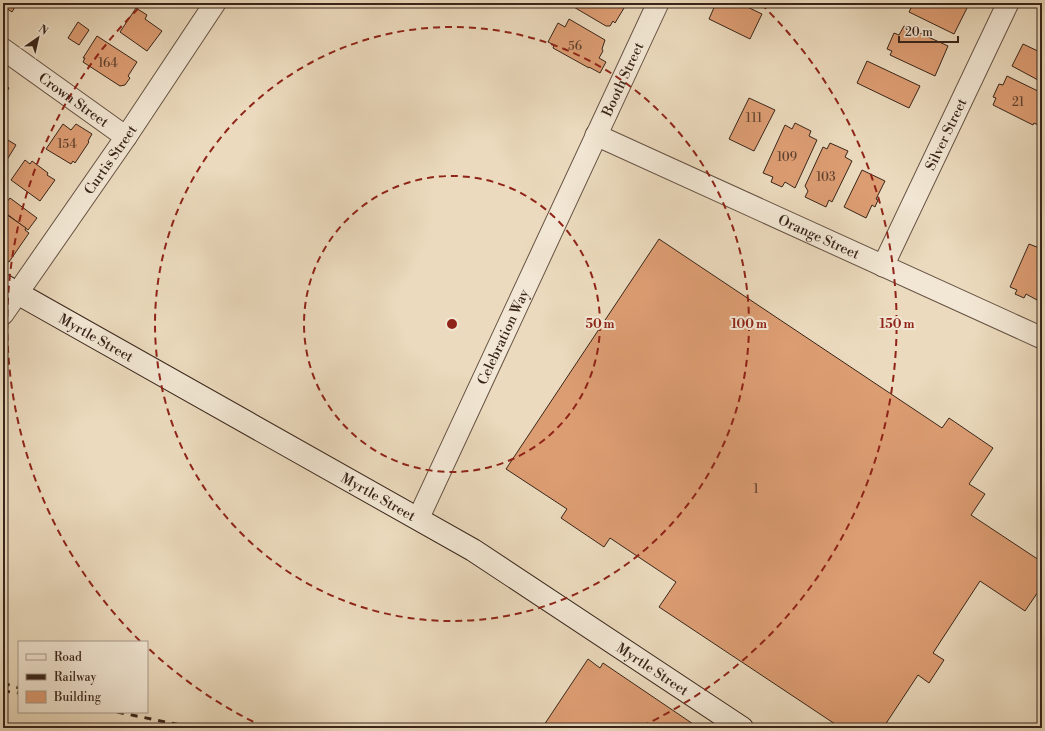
<svg xmlns="http://www.w3.org/2000/svg" width="1045" height="731" font-family="'Libre Bodoni',serif">
  <rect width="100%" height="100%" fill="#ebdabd"/>
  <filter id="stains"><feTurbulence type="fractalNoise" baseFrequency=".005" numOctaves="4"/><feColorMatrix values="0 0 0 0 .2 0 0 0 0 .09 0 0 0 0 .02 0 0 0 .5 -.17"/></filter>
  <radialGradient id="worn" r=".72"><stop offset=".6" stop-color="#630" stop-opacity="0"/><stop offset="1" stop-color="#630" stop-opacity=".3"/></radialGradient>
  <g fill="#dd9d73" stroke="#39251a">
    <polygon points="3,3 17,3 12,12 3,6"/>
    <polygon points="567,3 623,3 621,6 624,8 615,23 613,21 610,26 606,26"/>
    <polygon points="716,3 739,3 762,14 750,39 709,19"/>
    <polygon points="905,3 963,3 968,6 954,34 909,12 911,8 904,5"/>
    <polygon points="136,8 147,15 145,19 162,31 147,51 120,32"/>
    <polygon points="569,19 605,40 602,49 603,51 599,58 606,62 600,73 589,67 589,68 553,48 554,45 548,42 558,23 565,27"/>
    <polygon points="78,22 89,30 79,45 68,38"/>
    <polygon points="904,26 948,46 935,76 890,55 892,51 887,49 894,33 899,35"/>
    <polygon points="97,36 137,62 128,76 130,78 125,85 120,86 83,62 85,58 83,58"/>
    <polygon points="1023,44 1042,53 1042,74 1038,80 1012,66"/>
    <polygon points="867,61 920,86 909,108 857,83"/>
    <polygon points="1007,76 1042,93 1042,123 1040,126 1034,123 1033,125 993,105 996,98 993,97 999,84 1003,85"/>
    <polygon points="3,84 9,88 3,97"/>
    <polygon points="749,98 775,110 754,151 729,139"/>
    <polygon points="795,123 811,131 809,136 817,140 795,188 785,182 782,187 771,182 773,177 763,173 785,125 792,129"/>
    <polygon points="63,124 71,130 76,124 92,134 88,141 89,142 75,163 73,161 71,164 46,149"/>
    <polygon points="3,137 16,145 5,163 7,164 5,167 3,166"/>
    <polygon points="830,143 848,151 845,157 852,161 832,202 829,200 826,207 805,197 808,191 805,186 823,147 827,149"/>
    <polygon points="25,160 30,164 32,161 48,173 47,175 55,180 40,201 11,180"/>
    <polygon points="862,170 885,181 876,199 878,200 875,207 872,205 866,218 844,207"/>
    <polygon points="10,198 37,218 28,230 3,211 3,202 5,204"/>
    <polygon points="3,212 26,228 25,230 29,233 9,262 3,258"/>
    <polygon points="659,239 942,428 949,418 993,448 969,484 985,494 971,515 1042,562 1042,586 1025,611 980,581 933,653 944,660 929,683 918,675 883,728 841,728 659,607 676,582 610,538 604,547 561,518 567,509 506,469"/>
    <polygon points="1029,244 1042,249 1042,289 1037,300 1026,294 1024,298 1015,294 1017,290 1010,287"/>
    <polygon points="588,659 600,668 603,663 699,728 542,728"/>
  </g>
  <g fill="none" stroke-linecap="round" stroke-linejoin="round">
    <g stroke="#665243" stroke-width="23">
      <g id="street">
        <path id="s1" d="M3,49L126,137"/>
        <path id="s2" d="M596,135L1042,338"/>
        <path id="s3" d="M883,266L1008,3"/>
        <path id="s4" d="M3,314L126,137L215,3"/>
        <path id="s5" d="M418,519L658,3"/>
      </g>
    </g>
    <g stroke="#39251a" stroke-width="24">
      <g id="secondary">
        <path id="s6" d="M3,285L473,550L742,728"/>
      </g>
    </g>
    <use href="#street" stroke="#f2e7d4" stroke-width="21"/>
    <use href="#secondary" stroke="#f2e7d4" stroke-width="22"/>
    <g stroke="#39251a" stroke-width="3" stroke-dasharray="7 7" stroke-linecap="butt">
      <polyline points="3,683 19,688"/>
      <polyline points="3,691 19,693"/>
      <polyline points="117,712 195,728"/>
    </g>
  </g>
  <g fill="none" stroke="#8f2418" stroke-width="2" stroke-dasharray="7 5">
    <circle cx="452" cy="324" r="148"/>
    <circle cx="452" cy="324" r="297"/>
    <path d="M264 727A445 445 0 0 1 149 649M140 641A445 445 0 0 1 143 4M761 4A445 445 0 0 1 640 727"/>
  </g>
  <g text-anchor="middle" stroke-width="4" stroke-linejoin="round" paint-order="stroke">
    <g font-size="12" fill="#624330">
      <text x="575" y="50">56</text>
      <text x="108" y="67">164</text>
      <text x="1018" y="106">21</text>
      <text x="754" y="122">111</text>
      <text x="67" y="148">154</text>
      <text x="787" y="161">109</text>
      <text x="826" y="181">103</text>
      <text x="756" y="493">1</text>
    </g>
    <g font-size="14" fill="#39251a" stroke="#f2e7d4">
      <text dy="5" stroke="none"><textPath href="#s5" startOffset="485">Booth Street</textPath></text>
      <text dy="5" stroke="none"><textPath href="#s1" startOffset="87">Crown Street</textPath></text>
      <text dy="5" stroke="none"><textPath href="#s3" startOffset="146">Silver Street</textPath></text>
      <text dy="5" stroke="none"><textPath href="#s4" startOffset="188">Curtis Street</textPath></text>
      <text dy="5" stroke="none"><textPath href="#s2" startOffset="245">Orange Street</textPath></text>
      <text dy="5" stroke="none"><textPath href="#s5" startOffset="201">Celebration Way</textPath></text>
      <text dy="5" stroke="none"><textPath href="#s6" startOffset="107">Myrtle Street</textPath></text>
      <text dy="5" stroke="none"><textPath href="#s6" startOffset="431">Myrtle Street</textPath></text>
      <text dy="5" stroke="none"><textPath href="#s6" startOffset="755">Myrtle Street</textPath></text>
    </g>
  </g>
  <circle cx="452" cy="324" r="6" fill="#8f2418" stroke="#f2e7d4" stroke-width="2"/>
  <g font-size="12" text-anchor="middle" font-weight="bold" fill="#8f2418" stroke="#f2e7d4" stroke-width="4" stroke-linejoin="round" paint-order="stroke">
    <text x="600" y="328">50 m</text>
    <text x="749" y="328">100 m</text>
    <text x="897" y="328">150 m</text>
  </g>
  <rect width="1045" height="731" fill="none" stroke="#ebdabd" stroke-width="16"/>
  <rect x="4" y="4" width="1037" height="723" fill="none" stroke="#39251a" stroke-width="2"/>
  <rect x="8" y="8" width="1029" height="715" fill="none" stroke="#39251a"/>
  <rect x="18" y="641" width="130" height="72" fill="#f2e7d4" stroke="#a8998a"/>
  <rect x="26" y="654" width="20" height="6" fill="#f2e7d4" stroke="#a8998a"/>
  <text x="54" y="661" font-size="12" fill="#39251a">Road</text>
  <rect x="26" y="674" width="20" height="6" fill="#39251a" stroke="#a8998a"/>
  <text x="54" y="681" font-size="12" fill="#39251a">Railway</text>
  <rect x="26" y="691" width="20" height="12" fill="#dd9d73" stroke="#a8998a"/>
  <text x="54" y="701" font-size="12" fill="#39251a">Building</text>
  <g transform="translate(38 38) rotate(34)" stroke="#f2e7d4" stroke-width="3" paint-order="stroke">
  <path d="M0-3L7 15L0 10L-7 15Z" fill="#39251a"/>
  <text y="-6" font-size="11" font-weight="bold" text-anchor="middle" fill="#39251a">N</text>
  </g>
  <path d="M899 36v6h59v-6" fill="none" stroke="#39251a" stroke-width="2"/>
  <text x="905" y="36" font-size="12" fill="#39251a" stroke="#f2e7d4" stroke-width="3" paint-order="stroke">20 m</text>
  <rect width="100%" height="100%" filter="url(#stains)"/>
  <rect width="100%" height="100%" fill="url(#worn)"/>
</svg>
